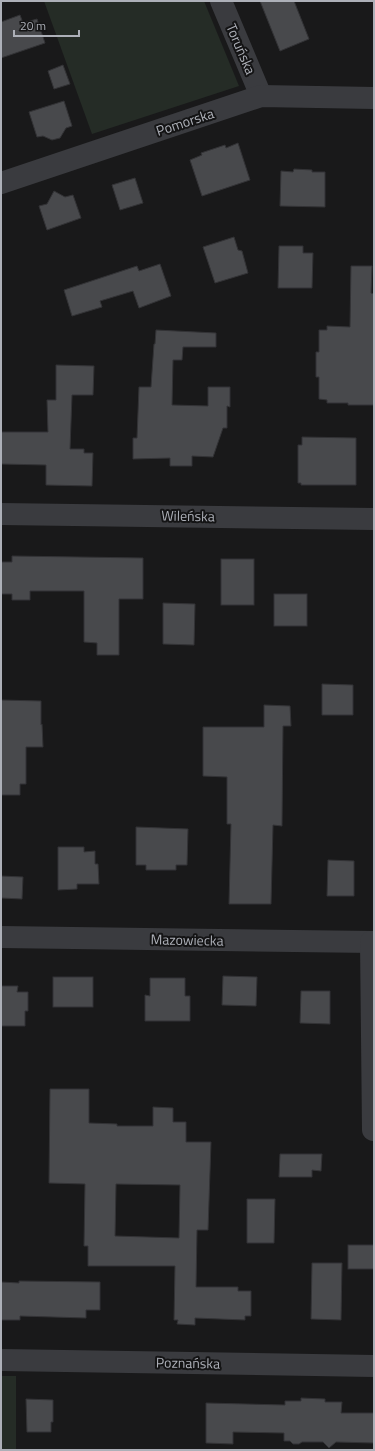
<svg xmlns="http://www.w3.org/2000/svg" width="375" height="1451" font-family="'Titillium Web',sans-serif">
  <rect width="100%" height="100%" fill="#19191a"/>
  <g fill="#252c26">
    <polygon points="44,1 204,1 239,86 92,134"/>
    <rect x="1" y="1376" width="15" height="74"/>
  </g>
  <g fill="#48494c" stroke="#333336" fill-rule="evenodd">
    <polygon points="260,1 294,1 309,39 280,51"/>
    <polygon points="20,15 23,23 37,19 45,43 1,58 1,22"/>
    <polygon points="63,65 70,84 54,89 48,71"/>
    <polygon points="64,101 72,126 66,128 60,138 52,140 43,136 37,137 29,112"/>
    <polygon points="238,143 250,180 202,196 190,160 202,155 201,153 225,145 226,148"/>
    <polygon points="294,169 312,170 312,172 325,172 325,207 280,206 281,171 293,172"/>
    <polygon points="135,178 143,203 120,210 112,185"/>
    <polygon points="54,191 65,197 73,195 81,218 47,230 39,206 47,204"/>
    <polygon points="234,237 238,250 242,251 248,273 215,283 203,247"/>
    <polygon points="279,246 303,246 303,253 313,253 312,288 278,288"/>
    <polygon points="160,264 171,296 139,308 133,291 100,301 102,307 72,316 64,290 137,266 139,271"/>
    <polygon points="351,266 372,266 371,293 374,294 374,405 348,405 348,403 327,403 327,400 319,399 319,377 316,377 316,352 319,352 319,330 327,330 327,326 350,327"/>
    <polygon points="156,330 216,333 216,347 183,347 182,360 173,360 172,405 208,406 208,387 230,387 230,407 227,406 227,428 223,428 213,457 192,456 192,466 170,466 170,458 133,459 133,438 137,438 139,387 151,387 154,344 155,344"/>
    <polygon points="56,365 94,366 93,395 72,395 70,449 84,449 84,453 93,453 92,486 46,485 46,465 1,464 1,432 48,432 47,400 56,400"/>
    <polygon points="302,437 356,438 356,485 301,485 301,483 298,483 298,445 302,445"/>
    <polygon points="12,556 143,558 143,599 119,599 119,655 97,655 97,643 84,642 84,591 30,591 30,600 12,600 12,594 1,594 1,562 12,562"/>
    <rect x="221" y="559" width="33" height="46"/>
    <rect x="274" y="594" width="33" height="32"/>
    <polygon points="163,603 195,604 194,645 163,644"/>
    <polygon points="322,684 353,685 353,715 322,715"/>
    <polygon points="1,700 41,701 41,725 42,724 43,747 26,747 26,784 20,784 20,795 1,795"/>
    <polygon points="264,705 290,706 291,726 283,726 282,826 273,825 271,904 229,904 231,824 227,824 227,777 203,776 203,727 264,727"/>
    <polygon points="136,827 188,829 187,865 176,865 176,870 146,870 146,865 136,865"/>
    <polygon points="58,847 84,847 84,852 95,851 95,864 98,864 99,884 77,884 77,889 58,890"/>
    <polygon points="328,860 354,861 354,896 327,896"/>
    <polygon points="1,876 23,877 22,899 1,898"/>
    <polygon points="223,976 257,977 256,1006 222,1005"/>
    <rect x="53" y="977" width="40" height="30"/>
    <polygon points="150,978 185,978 185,996 190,996 190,1021 145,1021 145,995 150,996"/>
    <polygon points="1,986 18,986 17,992 28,992 28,1011 25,1011 25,1026 1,1026"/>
    <polygon points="301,991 330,991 330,1024 300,1023"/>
    <path d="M50,1089H89V1123L117,1124V1126H153V1107L173,1108V1122H186V1142H211L208,1230H197L196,1287H238V1291H251V1316H245V1320L195,1318V1325L177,1324L178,1320H174L175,1266H88V1246H84L85,1184L49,1183ZM116,1184L180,1185L179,1238L115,1236Z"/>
    <polygon points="280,1154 322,1154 321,1171 312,1170 312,1177 279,1177"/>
    <polygon points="247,1199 275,1199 274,1243 247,1243"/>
    <rect x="348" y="1245" width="26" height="24"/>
    <polygon points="312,1263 342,1263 341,1320 311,1319"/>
    <polygon points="19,1281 100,1282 100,1310 86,1310 86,1318 20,1316 20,1320 1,1320 1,1282 19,1283"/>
    <polygon points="301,1398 325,1399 325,1402 342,1402 341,1413 374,1413 374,1443 336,1442 329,1448 323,1442 302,1442 299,1444 293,1444 290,1441 284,1441 284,1433 233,1432 233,1444 206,1443 206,1403 285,1405 285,1401 301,1401"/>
    <polygon points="26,1399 53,1400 53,1422 51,1422 51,1432 27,1432"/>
  </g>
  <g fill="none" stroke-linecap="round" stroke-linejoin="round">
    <g stroke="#3a3b3f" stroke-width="22">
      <polyline points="221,1 261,96"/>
      <polyline points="1,183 261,96 374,98"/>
      <polyline points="1,514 374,519"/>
      <polyline points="1,937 374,942"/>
      <polyline points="371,942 373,1130"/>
      <polyline points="1,1360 374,1366"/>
    </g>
  </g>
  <g text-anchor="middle" stroke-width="4" stroke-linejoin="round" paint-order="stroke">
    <g font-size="14" fill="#adb0b8" stroke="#141415">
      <text transform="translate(241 49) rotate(67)" y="5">Toruńska</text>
      <text transform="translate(185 122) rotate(-18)" y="5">Pomorska</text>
      <text transform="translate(188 516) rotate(1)" y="5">Wileńska</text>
      <text transform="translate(187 940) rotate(1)" y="5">Mazowiecka</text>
      <text transform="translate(188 1363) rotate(1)" y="5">Poznańska</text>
    </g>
  </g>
  <rect width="375" height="1451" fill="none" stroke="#adb0b8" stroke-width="4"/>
  <path d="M14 30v6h65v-6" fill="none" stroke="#adb0b8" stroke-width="2"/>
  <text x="20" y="30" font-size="12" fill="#adb0b8" stroke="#141415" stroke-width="3" paint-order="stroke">20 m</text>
</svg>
